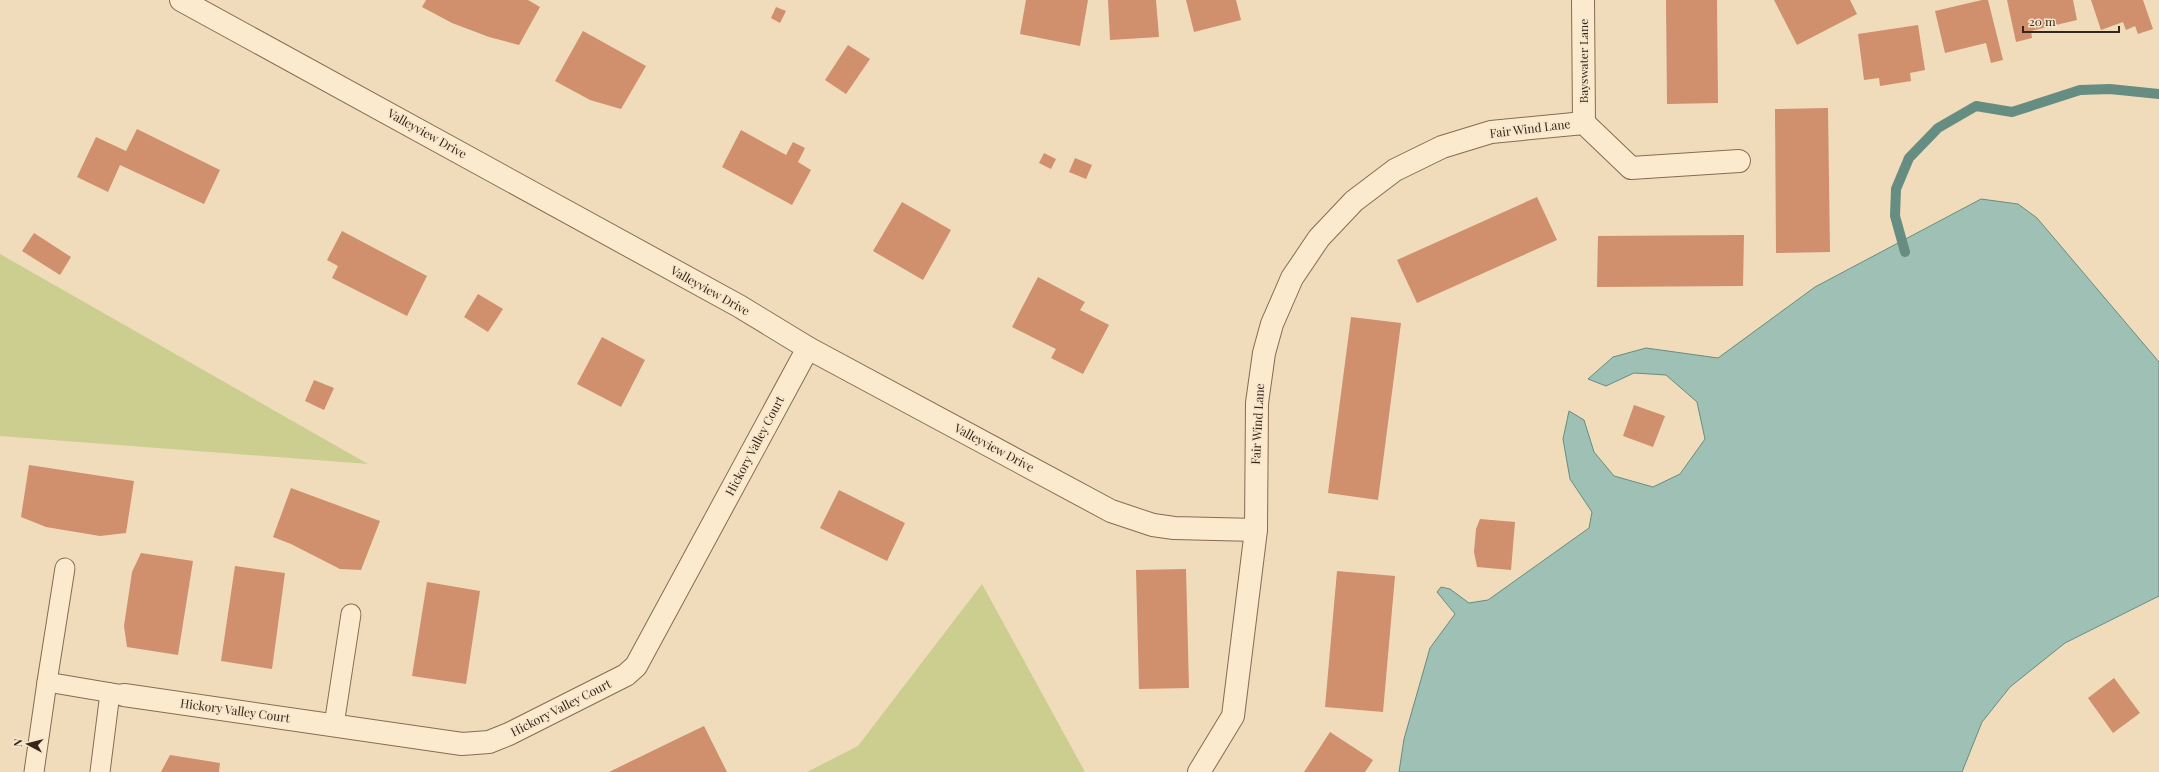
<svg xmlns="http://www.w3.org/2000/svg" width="2159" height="772" font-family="'Playfair Display',serif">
  <rect width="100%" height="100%" fill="#f0dcba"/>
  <g fill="#cbce8e">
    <polygon points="0,253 0,254 368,464 0,436"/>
    <polygon points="982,584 1085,772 807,772 858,746"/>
  </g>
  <polygon fill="#9fc0b4" stroke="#668d81" points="1981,199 2018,204 2037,218 2159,362 2159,596 2065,643 2010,687 1982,722 1962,772 1399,772 1404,739 1430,648 1455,614 1437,592 1441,587 1450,589 1469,603 1488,600 1589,528 1592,512 1570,479 1563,439 1569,411 1584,420 1594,452 1614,476 1653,487 1680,474 1705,439 1697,402 1666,375 1634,373 1606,386 1588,379 1613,357 1646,348 1718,358 1815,287"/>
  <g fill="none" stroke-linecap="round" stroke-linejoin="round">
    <polyline stroke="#668d81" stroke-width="10" points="1905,252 1895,216 1896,189 1909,158 1938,128 1976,106 2012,112 2080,90 2110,89 2159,94"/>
  </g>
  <g fill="#d08f6d">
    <polygon points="426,0 528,0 540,7 519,45 489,37 452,23 422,7"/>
    <polygon points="1026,0 1088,0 1080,46 1020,34"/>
    <polygon points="1108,0 1156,0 1159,37 1110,40"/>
    <polygon points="1186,0 1236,0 1241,20 1194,32"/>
    <polygon points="1666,0 1717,0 1718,103 1667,104"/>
    <polygon points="1774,0 1850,0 1857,14 1797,45"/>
    <polygon points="1982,0 1988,0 2003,60 1991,63 1986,43 1945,53 1935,11"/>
    <polygon points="2007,0 2073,0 2077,20 2031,31 2032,38 2016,42"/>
    <polygon points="2091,0 2143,0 2153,29 2138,34 2135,26 2126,30 2123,22 2101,30"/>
    <polygon points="776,7 786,11 780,23 771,18"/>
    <polygon points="1918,25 1925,70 1910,73 1911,81 1880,86 1879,78 1864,80 1858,34"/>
    <polygon points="583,31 646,66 621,109 590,100 555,81"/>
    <polygon points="848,45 870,59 846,94 825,80"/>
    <polygon points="1828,108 1830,252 1776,253 1775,109"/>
    <polygon points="137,129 220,170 204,204 120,165 108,192 77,177 96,137 126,151"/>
    <polygon points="741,130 786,155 793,142 805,148 798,162 811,170 792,205 722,167"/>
    <polygon points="1044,153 1056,159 1051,169 1039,163"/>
    <polygon points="1075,158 1092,165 1086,179 1069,172"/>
    <polygon points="1537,197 1557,240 1417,303 1397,260"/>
    <polygon points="902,202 951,230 923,280 873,251"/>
    <polygon points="342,231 427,276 407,316 332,278 338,266 327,260"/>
    <polygon points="34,233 71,257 60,275 22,251"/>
    <polygon points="1744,235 1743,286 1597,287 1598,236"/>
    <polygon points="1038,277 1085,302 1080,310 1109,325 1083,374 1051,358 1056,349 1012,327"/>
    <polygon points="478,294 503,309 488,332 464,317"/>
    <polygon points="1351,317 1401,323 1378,500 1328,493"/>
    <polygon points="602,337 645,360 621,407 577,384"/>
    <polygon points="314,380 334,388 324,410 305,401"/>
    <polygon points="1634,405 1665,416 1653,447 1623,436"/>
    <polygon points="29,465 134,481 126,533 100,536 46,527 21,517"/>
    <polygon points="291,488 380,521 361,570 340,569 291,544 273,537"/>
    <polygon points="839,490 905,523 887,561 820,528"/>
    <polygon points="1480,519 1515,522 1511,570 1477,567 1474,552 1476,529"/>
    <polygon points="141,553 193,561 178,655 127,647 124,626 132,572"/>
    <polygon points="235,566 285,573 272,669 221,661"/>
    <polygon points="1186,569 1189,688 1139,689 1136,570"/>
    <polygon points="1337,571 1395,576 1383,712 1325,707"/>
    <polygon points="427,582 480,591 466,684 412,676"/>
    <polygon points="2114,678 2140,713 2113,733 2088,698"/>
    <polygon points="704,726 727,772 609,772 681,737"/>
    <polygon points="1330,732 1373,760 1365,772 1304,772"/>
    <polygon points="170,755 220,763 219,772 161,772"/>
  </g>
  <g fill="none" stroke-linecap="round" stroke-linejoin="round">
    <g stroke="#876b54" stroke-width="21">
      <g id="lane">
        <polyline points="65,568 47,682 124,695"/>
        <polyline points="334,725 351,614"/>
        <polyline points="34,772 47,682"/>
        <polyline points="100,772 110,693"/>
      </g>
    </g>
    <g stroke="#876b54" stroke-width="24">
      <g id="street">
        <polyline points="181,0 739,306 808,348 1111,511 1153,525 1174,528 1256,530"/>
        <polyline points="1583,0 1584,123"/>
        <polyline points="124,695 462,744 489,742 509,734 626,675 636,666 808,348"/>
        <polyline points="1199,772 1233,716 1256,530 1257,403 1264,353 1272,324 1292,278 1319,238 1354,201 1395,170 1442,147 1491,132 1584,123 1631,168 1739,161"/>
      </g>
    </g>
    <use href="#lane" stroke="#fbeacd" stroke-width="19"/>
    <use href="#street" stroke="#fbeacd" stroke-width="22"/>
  </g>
  <g text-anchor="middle" stroke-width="3" stroke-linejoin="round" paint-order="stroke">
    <g font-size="12" fill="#35251a" stroke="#f7e6ca">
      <text transform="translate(1584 61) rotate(-90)" y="4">Bayswater Lane</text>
      <text transform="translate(1530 129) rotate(-7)" y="4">Fair Wind Lane</text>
      <text transform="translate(427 134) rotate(29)" y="4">Valleyview Drive</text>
      <text transform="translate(710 291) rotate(29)" y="4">Valleyview Drive</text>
      <text transform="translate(1258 424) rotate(-87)" y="4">Fair Wind Lane</text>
      <text transform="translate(755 446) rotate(-62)" y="4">Hickory Valley Court</text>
      <text transform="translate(994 448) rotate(28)" y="4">Valleyview Drive</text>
      <text transform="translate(561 708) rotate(-27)" y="4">Hickory Valley Court</text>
      <text transform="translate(235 711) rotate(8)" y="4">Hickory Valley Court</text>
    </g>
  </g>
  <g transform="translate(28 744) rotate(277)" stroke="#f7e6ca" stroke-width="3" paint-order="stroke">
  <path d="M0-3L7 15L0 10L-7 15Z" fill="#35251a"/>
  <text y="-6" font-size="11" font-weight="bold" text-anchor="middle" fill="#35251a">N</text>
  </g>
  <path d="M2023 26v6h96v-6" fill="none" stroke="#35251a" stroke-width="2"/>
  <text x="2029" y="26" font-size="12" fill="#35251a" stroke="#f7e6ca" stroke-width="3" paint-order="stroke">20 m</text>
</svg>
